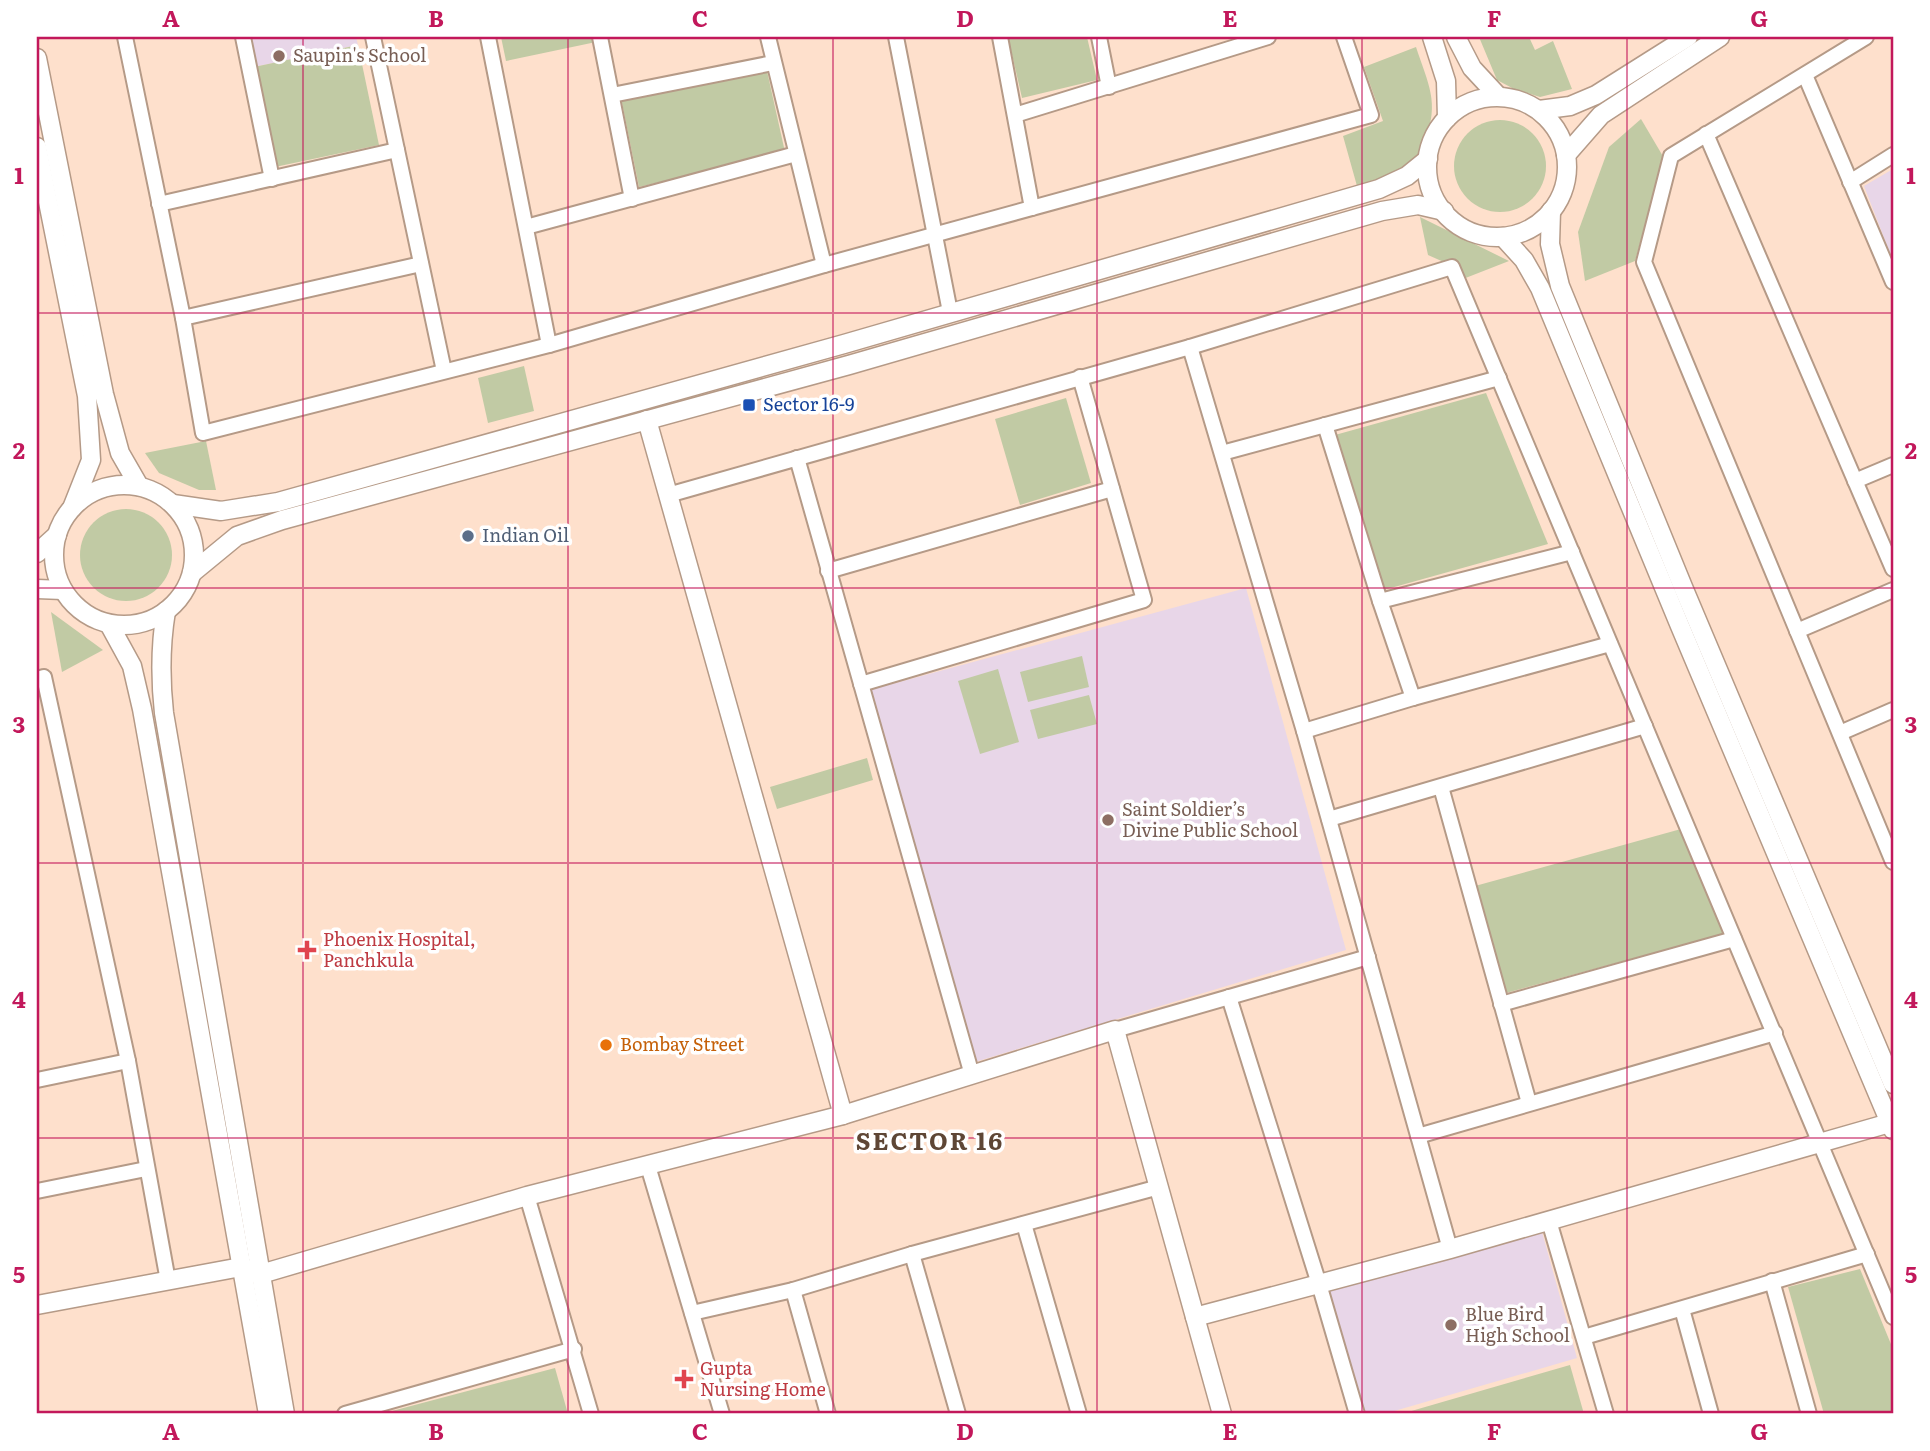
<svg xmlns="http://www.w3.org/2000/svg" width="1930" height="1451" font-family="Literata,serif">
  <rect width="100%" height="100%" fill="#fee0cc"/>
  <g fill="#e8d6e8">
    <polygon points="248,37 356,37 358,45 254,67"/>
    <polygon points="1893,169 1893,261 1864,186"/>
    <polygon points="1246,588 1346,950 975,1062 870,690"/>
    <polygon points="1542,1232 1577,1358 1384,1414 1362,1414 1325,1292"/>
  </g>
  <g fill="#c1caa4">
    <polygon points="501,37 595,37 596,42 506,61"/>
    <polygon points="1008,37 1087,37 1097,80 1022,98"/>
    <polygon points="1479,37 1529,37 1535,50 1553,41 1572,89 1540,97 1514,89 1497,80"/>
    <polygon points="358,45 379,145 275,167 254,67"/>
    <path d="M1416,47C1428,84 1440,102 1425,140C1420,153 1415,163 1402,169C1389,177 1372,181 1357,186L1343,136L1383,121L1364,67Z"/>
    <polygon points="767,71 785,152 639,187 621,98"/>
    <polygon points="1641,119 1664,158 1635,261 1585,281 1578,232 1609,147"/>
    <circle cx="1500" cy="166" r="46"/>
    <polygon points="1420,217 1509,261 1463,279 1455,267 1428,255"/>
    <polygon points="524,366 534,411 488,423 478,378"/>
    <polygon points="1486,393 1548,544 1380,591 1335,435"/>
    <polygon points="1066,398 1091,483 1020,505 995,419"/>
    <polygon points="206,441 216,490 199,490 159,473 145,453"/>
    <circle cx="126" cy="555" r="46"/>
    <polygon points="51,612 103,650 62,672"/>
    <polygon points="1082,656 1089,687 1028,702 1020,672"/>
    <polygon points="998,669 1019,742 980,754 958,681"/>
    <polygon points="1089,695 1097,724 1038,739 1030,710"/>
    <polygon points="867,758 873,780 777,809 770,787"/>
    <polygon points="1681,829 1723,934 1506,993 1475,886"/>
    <polygon points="1860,1269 1893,1349 1893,1414 1824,1414 1788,1287"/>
    <polygon points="1570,1365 1584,1414 1401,1414"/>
    <polygon points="555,1368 568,1414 393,1414 392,1411"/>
  </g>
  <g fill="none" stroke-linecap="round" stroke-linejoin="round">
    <g stroke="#b59a87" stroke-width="18">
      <g id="minor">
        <polyline points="125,37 183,318 203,433 549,345 824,265 1371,115 1344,37"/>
        <polyline points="243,37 272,179"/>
        <polyline points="373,37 444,371"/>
        <polyline points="488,37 549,345"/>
        <polyline points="600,37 632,199"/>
        <polyline points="768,37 824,265"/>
        <polyline points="896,37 950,312"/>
        <polyline points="1000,37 1032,208"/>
        <polyline points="1099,37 1109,87"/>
        <polyline points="1866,37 1671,156 1644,262 1893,862"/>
        <polyline points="1805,75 1893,282"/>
        <polyline points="612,95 773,63"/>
        <polyline points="1015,115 1268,37"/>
        <polyline points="1706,134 1893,569"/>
        <polyline points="1850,182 1893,155"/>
        <polyline points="159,204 397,150"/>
        <polyline points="526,227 796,154"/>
        <polyline points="183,318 421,264"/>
        <polyline points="1190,347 1304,731 1450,1249"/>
        <polyline points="1325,425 1380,601 1413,698"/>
        <polyline points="1222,453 1499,378"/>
        <polyline points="797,458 972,1075"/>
        <polyline points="1855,481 1893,465"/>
        <polyline points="668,495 1190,347 1452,267 1893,1317"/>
        <polyline points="828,571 1112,489"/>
        <polyline points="1380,601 1572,552"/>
        <polyline points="1797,631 1893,590"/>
        <polyline points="37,679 44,677 128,1061 168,1281"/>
        <polyline points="861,684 1144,600 1080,377"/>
        <polyline points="1304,731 1413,698 1610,644"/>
        <polyline points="1840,733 1893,710"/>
        <polyline points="1441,787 1529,1103"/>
        <polyline points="1329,819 1645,726"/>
        <polyline points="1229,997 1319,1284 1357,1414"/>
        <polyline points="1501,1004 1734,939"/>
        <polyline points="1115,1030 1368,957"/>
        <polyline points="37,1080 128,1061"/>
        <polyline points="1418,1136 1775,1033"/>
        <polyline points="648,1166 722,1414"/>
        <polyline points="37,1191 146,1169"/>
        <polyline points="527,1196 591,1414"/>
        <polyline points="1549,1221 1606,1414"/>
        <polyline points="1024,1224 1079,1414"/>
        <polyline points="912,1254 958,1414"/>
        <polyline points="1772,1281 1809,1414"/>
        <polyline points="793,1290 828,1414"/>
        <polyline points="1682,1309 1711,1414"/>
        <polyline points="692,1313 793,1290 912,1254 1159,1187"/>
        <polyline points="1584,1337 1867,1254"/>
        <polyline points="345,1414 574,1349"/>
      </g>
    </g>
    <g stroke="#b59a87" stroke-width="21">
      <g id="tertiary">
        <polyline points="1432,37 1446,81 1447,118"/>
        <polyline points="1456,37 1472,68 1498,96"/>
        <polyline points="37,58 104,394 120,453 139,486"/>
        <circle cx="1497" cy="167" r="70"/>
        <polyline points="1539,110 1570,106 1596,95 1688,37"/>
        <polyline points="37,147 87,396 91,460 72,508"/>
        <polyline points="1566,155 1601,115 1720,37"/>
        <polyline points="1551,211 1550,244 1560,286 1683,587 1893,1084"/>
        <polyline points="1503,237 1524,260 1540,288 1680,626 1893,1130"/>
        <polyline points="647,420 843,1115"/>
        <circle cx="124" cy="555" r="70"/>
        <polyline points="173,504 221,511 278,502 844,344 1379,189 1407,176 1428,159"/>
        <polyline points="37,553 57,535"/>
        <polyline points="192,573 237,536 282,520 849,365 1382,211 1418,205 1444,211"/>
        <polyline points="37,589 63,590"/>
        <path d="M166,611C160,647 160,677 164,713L285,1414"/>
        <polyline points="109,624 132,666 142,709 268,1414"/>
        <polyline points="37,1305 241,1267 261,1274 527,1196 843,1115 1115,1030 1222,1414"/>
        <polyline points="1195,1317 1450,1249 1893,1122"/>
      </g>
    </g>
    <use href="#minor" stroke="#fff" stroke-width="14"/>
    <use href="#tertiary" stroke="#fff" stroke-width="18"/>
  </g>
  <path fill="none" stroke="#c2185b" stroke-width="2" stroke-opacity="0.55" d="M303,37V1414M568,37V1414M833,37V1414M1097,37V1414M1362,37V1414M1627,37V1414M37,313H1893M37,588H1893M37,863H1893M37,1138H1893"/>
  <g fill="#8d6e63" stroke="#fff" stroke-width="2.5">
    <circle cx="279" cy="56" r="7"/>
    <circle cx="1108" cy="820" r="7"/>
    <circle cx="1451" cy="1325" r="7"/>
  </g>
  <rect fill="#1a4fb4" stroke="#fff" stroke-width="2.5" x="742" y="398" width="14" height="14" rx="3.5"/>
  <circle fill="#5c6f8a" stroke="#fff" stroke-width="2.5" cx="468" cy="536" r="7"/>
  <g fill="#e0444e" stroke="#fff" stroke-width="2.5">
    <path d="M303.5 939.5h7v7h7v7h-7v7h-7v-7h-7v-7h7z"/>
    <path d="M680.5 1368.5h7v7h7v7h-7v7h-7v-7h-7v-7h7z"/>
  </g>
  <circle fill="#e8710a" stroke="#fff" stroke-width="2.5" cx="606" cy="1045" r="7"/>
  <g text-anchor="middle" stroke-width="7" stroke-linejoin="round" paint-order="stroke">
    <g font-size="18" fill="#785e54" stroke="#fff" text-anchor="start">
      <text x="293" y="62">Saupin's School</text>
      <text x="1122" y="816">Saint Soldier’s<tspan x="1122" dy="21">Divine Public School</tspan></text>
      <text x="1465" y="1321">Blue Bird<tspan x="1465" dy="21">High School</tspan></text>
    </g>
    <g font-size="18" fill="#164399" stroke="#fff" text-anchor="start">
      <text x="763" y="411">Sector 16-9</text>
    </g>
    <g font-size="18" fill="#4e5e75" stroke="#fff" text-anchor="start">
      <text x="482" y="542">Indian Oil</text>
    </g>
    <g font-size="18" fill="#be3a42" stroke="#fff" text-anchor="start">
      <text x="323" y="946">Phoenix Hospital,<tspan x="323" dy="21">Panchkula</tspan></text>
      <text x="700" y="1375">Gupta<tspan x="700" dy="21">Nursing Home</tspan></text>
    </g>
    <g font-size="18" fill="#c56008" stroke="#fff" text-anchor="start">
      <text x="620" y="1051">Bombay Street</text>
    </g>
    <g font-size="24" font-weight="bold" letter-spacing="2" fill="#5e4635" stroke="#fff">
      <text x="930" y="1150">SECTOR 16</text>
    </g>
  </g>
  <rect width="1930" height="1451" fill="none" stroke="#ffffff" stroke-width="77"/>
  <rect x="38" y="38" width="1854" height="1374" fill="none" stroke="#c2185b" stroke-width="2.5"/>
  <g font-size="23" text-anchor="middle" font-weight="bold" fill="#c2185b">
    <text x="171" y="27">A</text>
    <text x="436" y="27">B</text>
    <text x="700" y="27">C</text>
    <text x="965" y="27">D</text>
    <text x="1230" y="27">E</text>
    <text x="1494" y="27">F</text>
    <text x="1759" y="27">G</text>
    <text x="19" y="184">1</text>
    <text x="1911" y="184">1</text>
    <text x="19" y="459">2</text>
    <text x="1911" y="459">2</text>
    <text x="19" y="733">3</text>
    <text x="1911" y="733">3</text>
    <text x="19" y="1008">4</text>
    <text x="1911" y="1008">4</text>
    <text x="19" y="1283">5</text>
    <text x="1911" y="1283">5</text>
    <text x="171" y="1440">A</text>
    <text x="436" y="1440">B</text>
    <text x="700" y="1440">C</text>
    <text x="965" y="1440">D</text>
    <text x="1230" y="1440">E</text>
    <text x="1494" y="1440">F</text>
    <text x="1759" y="1440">G</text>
  </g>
</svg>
